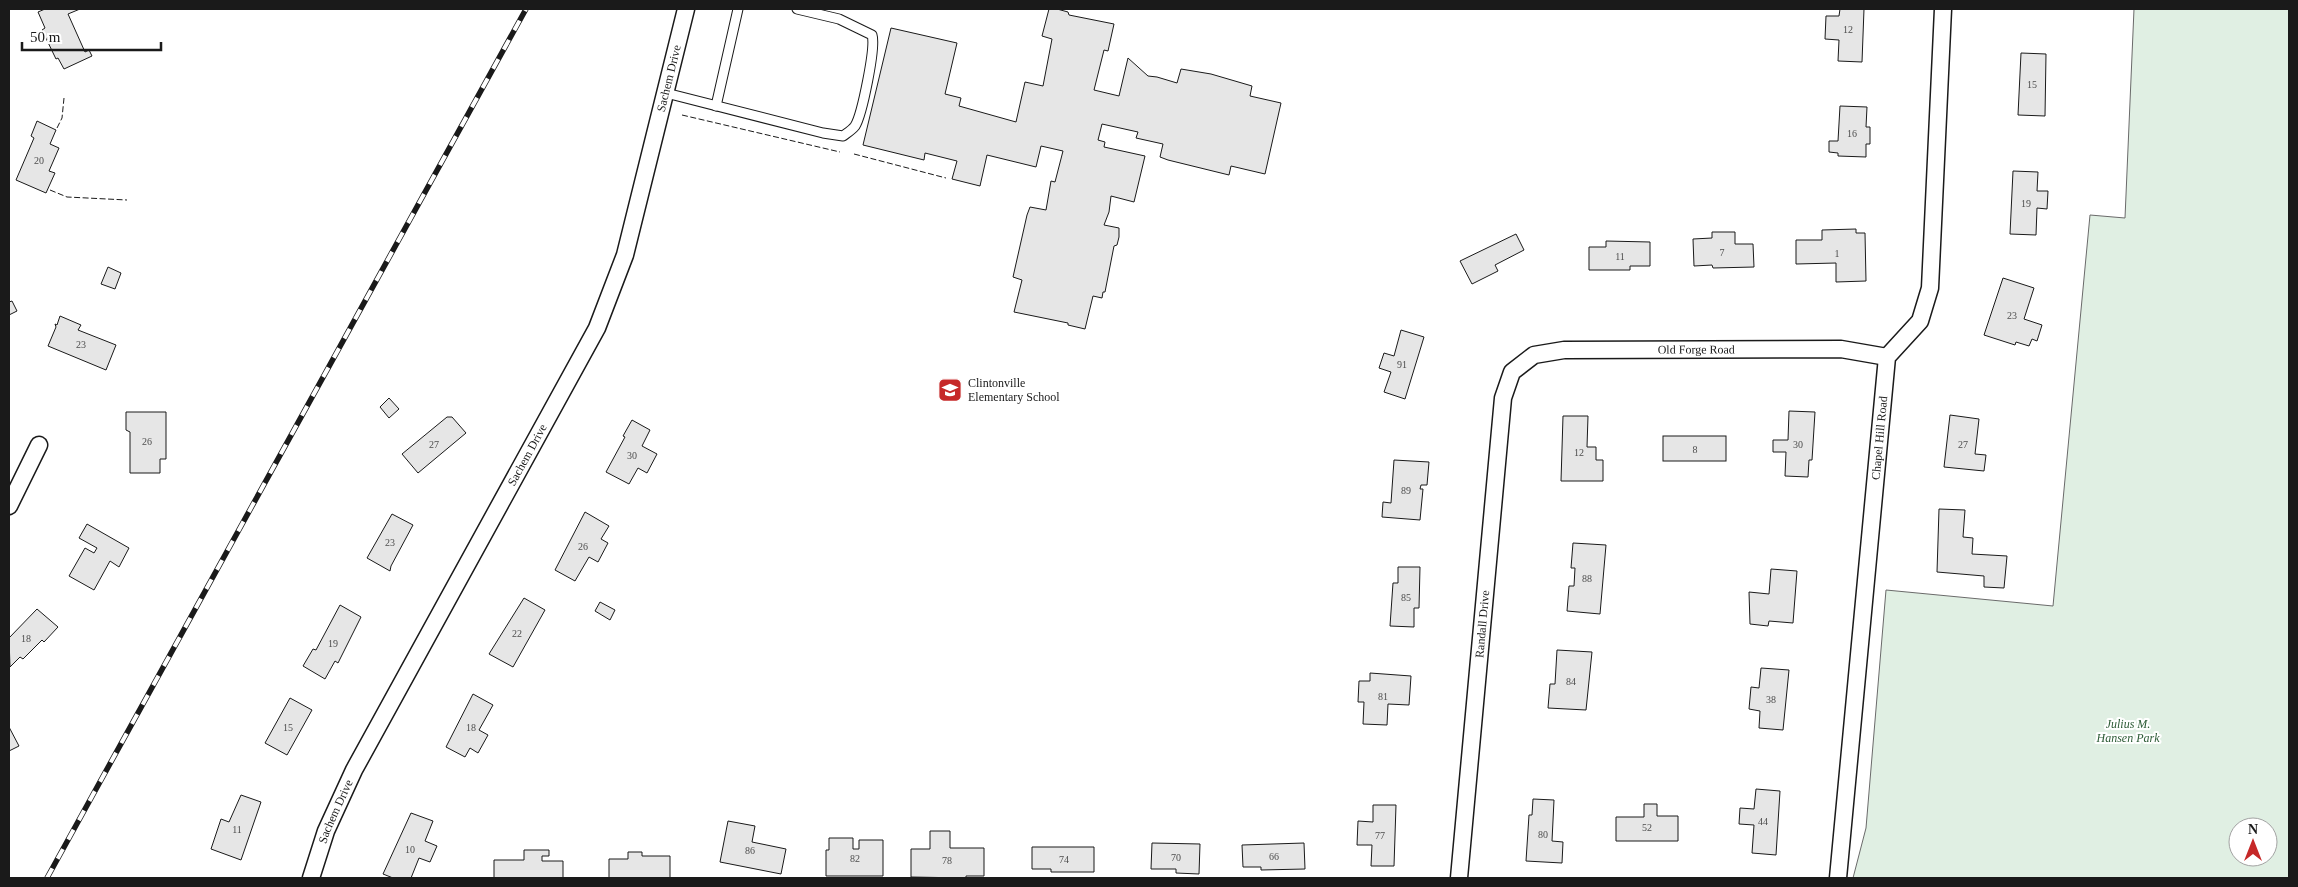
<svg xmlns="http://www.w3.org/2000/svg" width="2298" height="887" font-family="Georgia,serif">
  <rect width="100%" height="100%" fill="#fff"/>
  <path fill="#e0efe3" stroke="#6a6a6a" fill-rule="evenodd" d="M2134,9H2289V878H1853L1866,828L1886,590L2053,606L2090,215L2125,218ZM2238,827H2268V857H2238Z"/>
  <g fill="#e6e6e6" stroke="#1a1a1a">
    <polygon points="45,9 80,9 68,14 85,52 89,50 92,56 64,69 58,58 56,59 42,30 45,28 38,12"/>
    <polygon points="1049,9 1057,9 1068,12 1069,15 1114,24 1108,51 1104,50 1094,90 1119,96 1128,58 1148,76 1157,77 1177,83 1181,69 1211,74 1252,86 1250,96 1281,103 1265,174 1231,166 1229,175 1168,160 1160,157 1163,144 1136,138 1138,132 1102,124 1098,140 1105,142 1104,147 1145,156 1134,202 1111,196 1109,212 1104,225 1119,228 1119,237 1117,245 1114,246 1105,292 1103,292 1102,298 1093,296 1085,329 1068,325 1068,323 1014,312 1022,280 1013,277 1027,215 1030,207 1046,210 1051,181 1055,182 1063,151 1041,146 1036,167 987,155 980,186 952,179 957,161 925,153 924,160 863,145 891,28 957,43 945,94 961,98 959,106 1016,122 1025,82 1043,86 1052,39 1042,36"/>
    <polygon points="1840,9 1864,9 1862,62 1838,61 1839,40 1825,39 1826,16 1839,16"/>
    <polygon points="2021,53 2046,54 2045,116 2018,115"/>
    <polygon points="1840,106 1867,107 1866,127 1870,127 1870,144 1866,144 1866,157 1838,156 1838,153 1829,152 1829,141 1838,141"/>
    <polygon points="37,121 56,130 50,144 59,148 49,171 55,173 46,193 16,180 34,138 31,136"/>
    <polygon points="2013,171 2038,172 2037,191 2048,191 2047,209 2037,208 2036,235 2010,234"/>
    <polygon points="1856,229 1856,233 1865,233 1866,281 1836,282 1836,263 1796,264 1796,240 1822,240 1822,230"/>
    <polygon points="1712,232 1735,232 1735,244 1753,244 1754,267 1713,268 1712,265 1694,266 1693,239 1712,238"/>
    <polygon points="1516,234 1524,250 1495,265 1498,271 1472,284 1460,261"/>
    <polygon points="1606,241 1650,242 1650,266 1630,266 1630,270 1589,270 1589,247 1606,247"/>
    <polygon points="108,267 121,273 115,289 101,284"/>
    <polygon points="2003,278 2034,288 2024,319 2042,325 2037,341 2032,339 2029,346 2016,342 2015,345 1984,335"/>
    <polygon points="12,301 17,311 9,315 9,302"/>
    <polygon points="60,316 81,325 78,330 116,345 106,370 48,346 56,327 55,324 57,325"/>
    <polygon points="1401,330 1424,337 1405,399 1384,392 1391,372 1379,368 1384,353 1394,356"/>
    <polygon points="389,398 399,409 389,418 380,407"/>
    <polygon points="1789,411 1815,412 1812,460 1809,460 1808,477 1785,476 1786,452 1773,452 1773,440 1788,440"/>
    <polygon points="126,412 166,412 166,459 160,459 160,473 130,473 130,432 126,430"/>
    <polygon points="1950,415 1979,419 1975,454 1986,455 1984,471 1944,467"/>
    <polygon points="1563,416 1588,416 1587,447 1596,447 1596,460 1603,460 1603,481 1561,481"/>
    <polygon points="447,417 452,417 466,433 418,473 402,454"/>
    <polygon points="632,420 650,430 642,446 657,454 647,473 638,468 629,484 606,472 625,437 623,436"/>
    <rect x="1663" y="436" width="63" height="25"/>
    <polygon points="1394,460 1429,462 1427,485 1421,485 1420,489 1423,489 1420,520 1382,517 1383,502 1391,503"/>
    <polygon points="1939,509 1965,510 1963,537 1973,538 1972,554 2007,556 2004,588 1984,587 1984,576 1937,572"/>
    <polygon points="585,512 609,526 601,539 608,543 598,562 589,557 575,581 555,570"/>
    <polygon points="392,514 413,525 391,566 390,571 367,558"/>
    <polygon points="87,524 129,548 119,567 110,561 94,590 69,576 85,548 94,553 97,548 79,538"/>
    <polygon points="1573,543 1606,545 1600,614 1567,611 1569,586 1574,586 1575,568 1571,568"/>
    <polygon points="1398,567 1420,567 1419,608 1414,608 1414,627 1390,626 1393,583 1398,583"/>
    <polygon points="1771,569 1797,571 1793,623 1769,621 1768,626 1750,624 1749,592 1769,594"/>
    <polygon points="524,598 545,610 513,667 489,654"/>
    <polygon points="600,602 615,610 610,620 595,611"/>
    <polygon points="340,605 361,617 338,663 335,661 325,679 303,666 313,649 316,650"/>
    <polygon points="37,609 58,627 44,642 42,640 23,659 20,657 10,667 9,638"/>
    <polygon points="1557,650 1592,652 1586,710 1548,708 1550,684 1555,684"/>
    <polygon points="1761,668 1789,670 1783,730 1759,728 1760,711 1749,709 1751,687 1759,688"/>
    <polygon points="1370,673 1411,676 1409,705 1388,704 1387,725 1363,724 1364,702 1358,702 1359,681 1370,681"/>
    <polygon points="473,694 493,705 479,730 488,735 478,753 470,748 465,757 446,747"/>
    <polygon points="290,698 312,710 287,755 265,743"/>
    <polygon points="9,727 19,746 9,751"/>
    <polygon points="1756,789 1780,791 1776,855 1752,853 1754,825 1739,824 1740,808 1754,809"/>
    <polygon points="241,795 261,802 241,860 211,849 221,819 229,822"/>
    <polygon points="1533,799 1554,800 1552,841 1563,842 1562,863 1526,861 1529,815 1532,815"/>
    <polygon points="1644,804 1657,804 1657,816 1678,816 1678,841 1616,841 1616,817 1644,817"/>
    <polygon points="1373,805 1396,805 1394,866 1371,866 1372,845 1357,845 1358,821 1373,822"/>
    <polygon points="411,813 433,821 425,841 437,846 430,862 419,858 411,878 393,878 383,874"/>
    <polygon points="728,821 755,826 752,842 786,849 781,874 720,862"/>
    <polygon points="930,831 950,831 950,848 984,848 984,876 966,876 966,878 911,877 911,849 930,849"/>
    <polygon points="829,838 853,838 853,849 859,849 859,840 883,840 883,876 826,876 826,850 829,850"/>
    <polygon points="1152,843 1200,844 1199,874 1176,873 1176,869 1151,869"/>
    <polygon points="1304,843 1305,869 1261,870 1261,867 1243,867 1242,845"/>
    <polygon points="1032,847 1094,847 1094,872 1051,872 1051,869 1032,869"/>
    <polygon points="524,850 549,850 549,856 542,856 542,861 563,861 563,878 494,878 494,860 524,860"/>
    <polygon points="628,852 642,852 642,856 670,856 670,878 609,878 609,859 628,859"/>
  </g>
  <g fill="none" stroke-linecap="round" stroke-linejoin="round">
    <g stroke="#1a1a1a" stroke-width="11">
      <g id="service">
        <path d="M666,93L823,133L843,136C847,133 852,130 855,126C862,115 876,47 872,35L839,19L797,9"/>
        <polyline points="716,106 738,9"/>
      </g>
    </g>
    <g stroke="#1a1a1a" stroke-width="19">
      <g id="minor">
        <polyline points="9,506 39,445"/>
        <path id="s1" d="M311,878L326,831L354,770L597,328L625,255L686,9"/>
        <path id="s2" d="M1459,878L1503,398L1512,372L1534,355L1564,350L1841,349L1887,357"/>
        <path id="s3" d="M1838,878L1887,357L1920,321L1930,288L1943,9"/>
      </g>
    </g>
    <use href="#service" stroke="#fff" stroke-width="9"/>
    <use href="#minor" stroke="#fff" stroke-width="16"/>
    <g stroke="#1a1a1a" stroke-width="5.5">
      <polyline id="rail" points="47,878 526,9"/>
    </g>
    <use href="#rail" stroke="#fff" stroke-width="4" stroke-dasharray="11" stroke-linecap="butt"/>
    <g stroke="#1a1a1a" stroke-width="1" stroke-dasharray="6 2.5" stroke-linecap="butt">
      <polyline points="682,115 840,152"/>
      <polyline points="57,128 62,118 64,98"/>
      <polyline points="854,154 946,178"/>
      <polyline points="50,190 67,197 127,200"/>
    </g>
  </g>
  <defs>
    <g id="school-square" transform="scale(1.25)"><rect x="-9" y="-9" width="18" height="18" rx="4" fill="#c62828" stroke="#fff"/><path d="M0-5L7-2L0 1L-7-2ZM-4 1L0 2.5L4 1V4Q0 6-4 4Z" fill="#fff"/></g>
  </defs>
  <g fill-rule="evenodd">
    <use href="#school-square" x="950" y="390"/>
  </g>
  <g text-anchor="middle" stroke-width="4" stroke-linejoin="round" paint-order="stroke">
    <g font-size="10" fill="#4d4d4d">
      <text x="1848" y="33">12</text>
      <text x="2032" y="88">15</text>
      <text x="1852" y="137">16</text>
      <text x="39" y="164">20</text>
      <text x="2026" y="207">19</text>
      <text x="1722" y="256">7</text>
      <text x="1837" y="257">1</text>
      <text x="1620" y="260">11</text>
      <text x="2012" y="319">23</text>
      <text x="81" y="348">23</text>
      <text x="1402" y="368">91</text>
      <text x="147" y="445">26</text>
      <text x="434" y="448">27</text>
      <text x="1798" y="448">30</text>
      <text x="1963" y="448">27</text>
      <text x="1695" y="453">8</text>
      <text x="1579" y="456">12</text>
      <text x="632" y="459">30</text>
      <text x="1406" y="494">89</text>
      <text x="390" y="546">23</text>
      <text x="583" y="550">26</text>
      <text x="1587" y="582">88</text>
      <text x="1406" y="601">85</text>
      <text x="517" y="637">22</text>
      <text x="26" y="642">18</text>
      <text x="333" y="647">19</text>
      <text x="1571" y="685">84</text>
      <text x="1383" y="700">81</text>
      <text x="1771" y="703">38</text>
      <text x="288" y="731">15</text>
      <text x="471" y="731">18</text>
      <text x="1763" y="825">44</text>
      <text x="1647" y="831">52</text>
      <text x="237" y="833">11</text>
      <text x="1543" y="838">80</text>
      <text x="1380" y="839">77</text>
      <text x="410" y="853">10</text>
      <text x="750" y="854">86</text>
      <text x="1274" y="860">66</text>
      <text x="1176" y="861">70</text>
      <text x="855" y="862">82</text>
      <text x="1064" y="863">74</text>
      <text x="947" y="864">78</text>
    </g>
    <g font-size="12" fill="#1a1a1a" stroke="#fff">
      <text dy="4" stroke="none"><textPath href="#s1" startOffset="881">Sachem Drive</textPath></text>
      <text dy="4" stroke="none"><textPath href="#s2" startOffset="700">Old Forge Road</textPath></text>
      <text dy="4" stroke="none"><textPath href="#s3" startOffset="442">Chapel Hill Road</textPath></text>
      <text dy="4" stroke="none"><textPath href="#s1" startOffset="476">Sachem Drive</textPath></text>
      <text dy="4" stroke="none"><textPath href="#s2" startOffset="255">Randall Drive</textPath></text>
      <text dy="4" stroke="none"><textPath href="#s1" startOffset="71">Sachem Drive</textPath></text>
    </g>
    <g font-size="12" fill="#1a1a1a" stroke="#fff" text-anchor="start">
      <text x="968" y="387">Clintonville<tspan x="968" dy="14">Elementary School</tspan></text>
    </g>
    <g font-size="12" font-style="italic" fill="#2b5a34" stroke="#fff">
      <text x="2128" y="728">Julius M.<tspan x="2128" dy="14">Hansen Park</tspan></text>
    </g>
  </g>
  <rect width="2298" height="887" fill="none" stroke="#1a1a1a" stroke-width="20"/>
  <g transform="translate(2253 842)"><circle r="24" fill="#ffffff" stroke="#a3a3a3"/>
  <path d="M0-4L9 19L0 12L-9 19Z" fill="#c62828"/>
  <text y="-8" font-size="14" font-weight="bold" text-anchor="middle" fill="#1a1a1a">N</text>
  </g>
  <path d="M22 42v8h139v-8" fill="none" stroke="#1a1a1a" stroke-width="2.5"/>
  <text x="30" y="42" font-size="15" fill="#1a1a1a" stroke="#ffffff" stroke-width="4" paint-order="stroke">50 m</text>
</svg>
